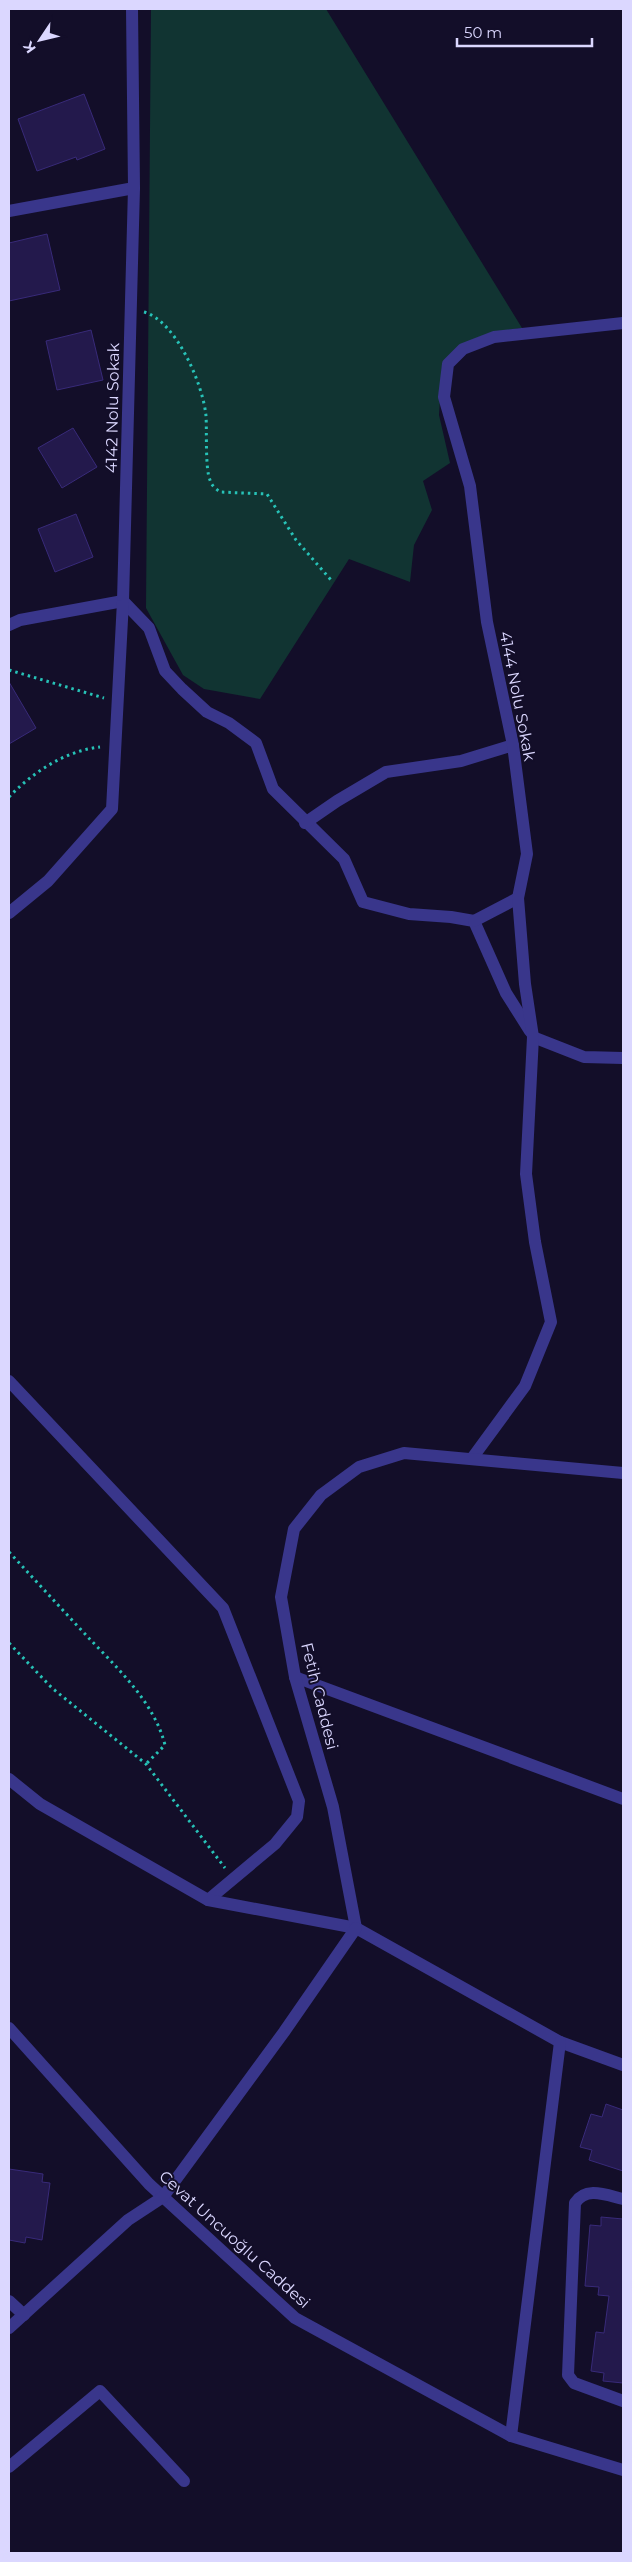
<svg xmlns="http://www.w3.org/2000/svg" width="632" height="2562" font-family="Montserrat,sans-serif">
  <rect width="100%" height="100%" fill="#130e29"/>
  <path fill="#113432" d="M151,9H326L522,328C480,334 472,336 442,367L439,415L450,463L423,481L432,510L414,545L410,582L349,559L260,699L204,689L183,675L146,608Z"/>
  <g fill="#23194c" stroke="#382a79">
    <polygon points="84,94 105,149 77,160 76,157 37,171 18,119"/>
    <polygon points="47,234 60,290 9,301 9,243"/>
    <polygon points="91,330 103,380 57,390 46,341"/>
    <polygon points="73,428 97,467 62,488 38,448"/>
    <polygon points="76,514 93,557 55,572 38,529"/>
    <polygon points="9,682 36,728 9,744"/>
    <polygon points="606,2104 623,2110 623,2171 589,2160 592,2150 580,2147 591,2114 602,2117"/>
    <polygon points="9,2169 43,2174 42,2182 50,2183 42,2240 26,2237 25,2243 9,2240"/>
    <polygon points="601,2217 623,2219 623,2383 603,2381 604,2373 591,2371 596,2332 604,2333 609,2296 598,2295 599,2287 585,2286 590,2225 601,2226"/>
  </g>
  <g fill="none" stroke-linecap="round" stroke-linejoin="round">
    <g stroke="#27c2b7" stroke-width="3" stroke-dasharray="2.5 4" stroke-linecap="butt">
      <path d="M144,312C176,321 203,384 206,416C207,431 205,468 210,480C211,485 216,489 220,492L267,494L296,540L331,580"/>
      <polyline points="9,670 104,698"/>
      <path d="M9,797C33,772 65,751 100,747"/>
      <path d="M9,1552C34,1579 59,1606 85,1634C115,1666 154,1701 165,1745L146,1764"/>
      <polyline points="9,1643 52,1688 146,1764 225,1868"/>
    </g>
    <g stroke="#39368b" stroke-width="12">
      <polyline points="9,211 134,188"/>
      <polyline points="9,625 20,620 123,601 149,628 165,671 182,689 207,712 229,723 256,743 273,789 344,859 363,902 409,914 451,917 474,921 506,993 530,1031"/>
      <polyline points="305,823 337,801 386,772 461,761 513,745"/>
      <polyline points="9,913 48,881 112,809 123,601 134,188 132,9"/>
      <polyline points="474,921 518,898"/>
      <polyline points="533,1037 584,1057 623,1058"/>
      <polyline points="9,1381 223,1608 299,1801 297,1817 275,1844 208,1900"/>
      <polyline points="473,1457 525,1386 551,1322 535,1242 526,1174 533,1037 525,984 518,898 527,854 513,745 487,622 470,486 444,397 448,364 463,349 494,337 623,323"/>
      <polyline points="295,1677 623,1799"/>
      <polyline points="9,1779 40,1804 208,1900 356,1928 560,2042 623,2065"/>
      <polyline points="356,1928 333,1807 295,1677 281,1597 294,1529 321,1495 359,1467 404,1453 623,1473"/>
      <polyline points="9,2028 149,2184 295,2318 511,2436 623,2470"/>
      <path d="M623,2199C606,2195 586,2186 575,2203L568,2375L574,2383L623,2401"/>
      <polyline points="9,2301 24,2315"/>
      <polyline points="9,2328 128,2220 163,2197 284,2032 356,1928"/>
      <polyline points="511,2436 560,2042"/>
      <polyline points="9,2467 100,2391 184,2481"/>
    </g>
  </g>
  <g text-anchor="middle" stroke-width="4" stroke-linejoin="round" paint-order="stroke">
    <g font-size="16" fill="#dbd7ff" stroke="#130e29">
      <text transform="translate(112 408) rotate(-89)" y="6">4142 Nolu Sokak</text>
      <text transform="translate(518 696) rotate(79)" y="6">4144 Nolu Sokak</text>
      <text transform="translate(320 1696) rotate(76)" y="6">Fetih Caddesi</text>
      <text transform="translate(235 2239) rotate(42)" y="6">Cevat Uncuoğlu Caddesi</text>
    </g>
  </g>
  <rect width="632" height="2562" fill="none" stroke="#dbd7ff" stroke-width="20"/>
  <g transform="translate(40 40) rotate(235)" stroke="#130e29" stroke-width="4" paint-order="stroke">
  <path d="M0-4L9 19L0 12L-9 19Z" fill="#dbd7ff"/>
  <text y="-8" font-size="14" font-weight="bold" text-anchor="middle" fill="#dbd7ff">K</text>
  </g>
  <path d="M457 38v8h135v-8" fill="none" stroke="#dbd7ff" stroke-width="2.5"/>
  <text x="464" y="38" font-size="15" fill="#dbd7ff" stroke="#130e29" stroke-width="4" paint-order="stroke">50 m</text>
</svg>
